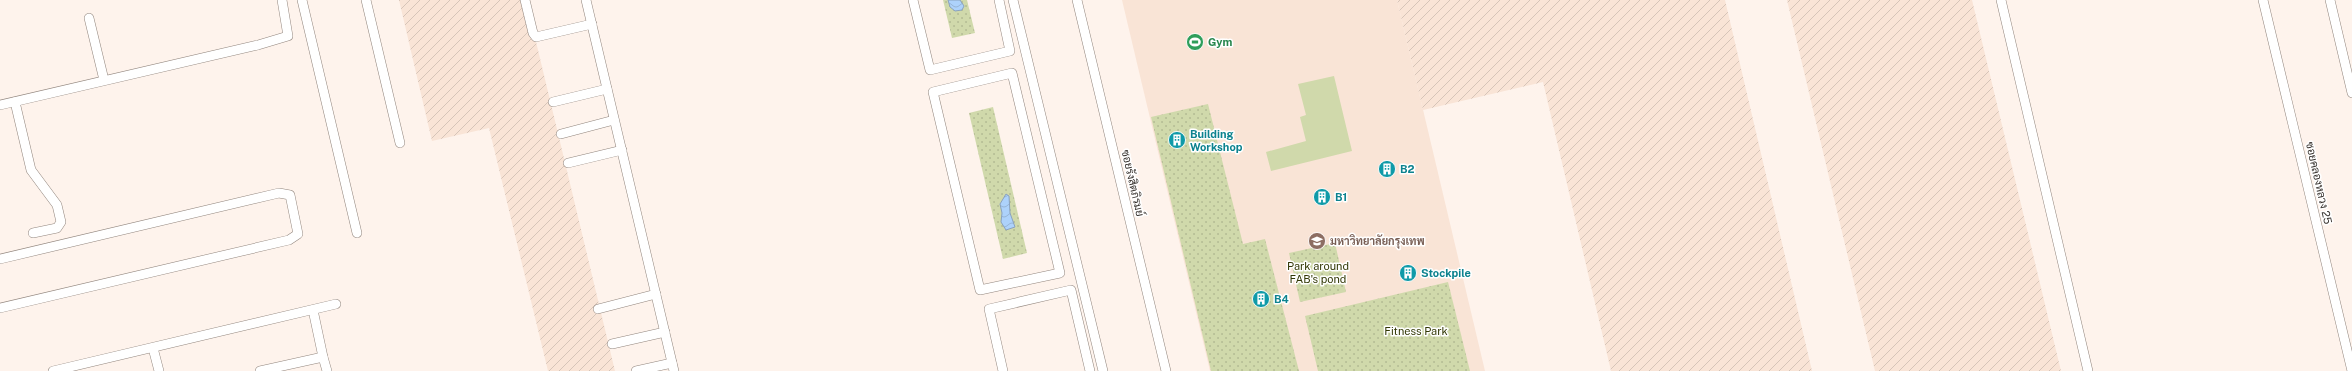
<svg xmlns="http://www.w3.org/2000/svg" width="2352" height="371" font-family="'Public Sans',Sarabun,sans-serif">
  <defs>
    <pattern id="industrial-furrows" width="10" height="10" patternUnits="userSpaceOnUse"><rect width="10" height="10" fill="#f9e4d6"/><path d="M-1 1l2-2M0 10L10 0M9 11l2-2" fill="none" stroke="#d6c4b8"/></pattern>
    <pattern id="green-dots" width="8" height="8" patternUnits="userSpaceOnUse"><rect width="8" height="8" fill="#d0d9ab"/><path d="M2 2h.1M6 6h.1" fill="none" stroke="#b3bb93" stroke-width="1.8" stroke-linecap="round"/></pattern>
    <pattern id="water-waves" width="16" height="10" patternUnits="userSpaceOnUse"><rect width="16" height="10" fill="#add2fb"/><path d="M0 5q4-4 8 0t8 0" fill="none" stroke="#96b5d7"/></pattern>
  </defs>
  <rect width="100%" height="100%" fill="#fef3ec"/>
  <polygon fill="#f9e4d6" points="1122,0 1397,0 1485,371 1210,371"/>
  <g fill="url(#industrial-furrows)">
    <polygon points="399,0 526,0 615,371 548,371 489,128 432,141"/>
    <polygon points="1397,0 1725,0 1812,371 1611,371 1543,82 1423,110"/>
    <polygon points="1787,0 1972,0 2061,371 1875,371"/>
  </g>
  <g fill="url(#green-dots)">
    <polygon points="943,0 967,0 975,33 952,38"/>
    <polygon points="1208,104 1243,244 1265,239 1299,371 1211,371 1151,117"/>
    <polygon points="993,107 1027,253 1003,259 969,113"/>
    <polygon points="1335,243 1346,292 1300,302 1289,253"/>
    <polygon points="1448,282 1470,371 1318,371 1305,316"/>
  </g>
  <polygon fill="#d0d9ab" points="1334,76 1352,151 1271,171 1266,152 1306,141 1300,117 1306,115 1298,84"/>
  <g fill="url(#water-waves)" stroke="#8aa2be">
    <polygon points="948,0 960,0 964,6 962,10 955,11 950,7"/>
    <polygon points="1006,194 1009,196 1010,213 1015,227 1006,230 1001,222 1002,213 1000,204"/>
  </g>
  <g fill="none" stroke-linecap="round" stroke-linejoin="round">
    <g stroke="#92867e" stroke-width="10">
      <g id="minor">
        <polyline points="302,0 357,233"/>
        <polyline points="366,0 400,143"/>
        <polyline points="525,0 533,33 536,37 592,24"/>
        <polyline points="586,0 674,371"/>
        <polyline points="913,0 930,70 1010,51 999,0"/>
        <polyline points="1013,0 1103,371"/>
        <polyline points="1077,0 1166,371"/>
        <polyline points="2001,0 2088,371"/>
        <polyline points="2263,0 2352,371"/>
        <polyline points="2330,0 2352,93"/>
        <polyline points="89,18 104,80"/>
        <polygon points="1012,73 1060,273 980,290 933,92"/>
        <polyline points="15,102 31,170 57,205 61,222 57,228 33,233"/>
        <polyline points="553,102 607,89"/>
        <polyline points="0,105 258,45 288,36 282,0"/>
        <polyline points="561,134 614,120"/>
        <polyline points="568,163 622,150"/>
        <polyline points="0,259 279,193 290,195 298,234 289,240 0,308"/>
        <polyline points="598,309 656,294"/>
        <polyline points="612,344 665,332"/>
        <polyline points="153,348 159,371"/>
        <polyline points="323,357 327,371"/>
        <polyline points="53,371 336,304"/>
        <polyline points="260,371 323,357 313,310"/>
        <polyline points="636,371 672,363"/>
        <polyline points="1003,371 989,309 1071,290 1090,371"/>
      </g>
    </g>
    <use href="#minor" stroke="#fff" stroke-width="9"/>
  </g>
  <defs>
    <g id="stadium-disc" transform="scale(0.9)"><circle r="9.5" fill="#2e9e5b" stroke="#fff"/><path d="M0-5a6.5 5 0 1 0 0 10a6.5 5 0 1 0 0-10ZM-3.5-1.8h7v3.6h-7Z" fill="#fff"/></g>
    <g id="building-disc" transform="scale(0.9)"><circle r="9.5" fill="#0f9aa8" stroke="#fff"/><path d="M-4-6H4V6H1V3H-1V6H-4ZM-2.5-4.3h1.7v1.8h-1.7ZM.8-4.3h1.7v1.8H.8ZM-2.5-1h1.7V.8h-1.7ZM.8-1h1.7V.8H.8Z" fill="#fff"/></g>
    <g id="university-disc" transform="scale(0.9)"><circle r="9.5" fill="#8d6e63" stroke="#fff"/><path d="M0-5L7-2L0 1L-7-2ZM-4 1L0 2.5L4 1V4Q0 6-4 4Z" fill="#fff"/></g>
  </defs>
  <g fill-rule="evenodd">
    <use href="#stadium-disc" x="1195" y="42"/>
    <use href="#building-disc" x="1177" y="140"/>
    <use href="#building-disc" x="1387" y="169"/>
    <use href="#building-disc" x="1322" y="197"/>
    <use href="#university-disc" x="1317" y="241"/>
    <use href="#building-disc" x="1408" y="273"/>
    <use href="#building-disc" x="1261" y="299"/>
  </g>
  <g text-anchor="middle" stroke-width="3" stroke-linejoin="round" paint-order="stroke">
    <g font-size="11" font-weight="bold" fill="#27864d" stroke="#fff" text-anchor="start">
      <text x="1208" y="46">Gym</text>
    </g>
    <g font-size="11" font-weight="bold" fill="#0d838f" stroke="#fff" text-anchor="start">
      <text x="1190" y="138">Building<tspan x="1190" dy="13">Workshop</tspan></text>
      <text x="1400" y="173">B2</text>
      <text x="1335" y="201">B1</text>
      <text x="1421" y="277">Stockpile</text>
      <text x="1274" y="303">B4</text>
    </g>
    <g font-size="11" fill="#38332f" stroke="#fff">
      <text transform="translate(1133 183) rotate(77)" y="4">ซอยรังสิตภิรมย์</text>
      <text transform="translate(2319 183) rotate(77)" y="4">ซอยคลองหลวง 25</text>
    </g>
    <g font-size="11" font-weight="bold" fill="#785e54" stroke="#fff" text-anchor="start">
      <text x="1330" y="245">มหาวิทยาลัยกรุงเทพ</text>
    </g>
    <g font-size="11" fill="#323805" stroke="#fff">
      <text x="1318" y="270">Park around<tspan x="1318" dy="13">FAB's pond</tspan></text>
      <text x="1416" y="335">Fitness Park</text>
    </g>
  </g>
</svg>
